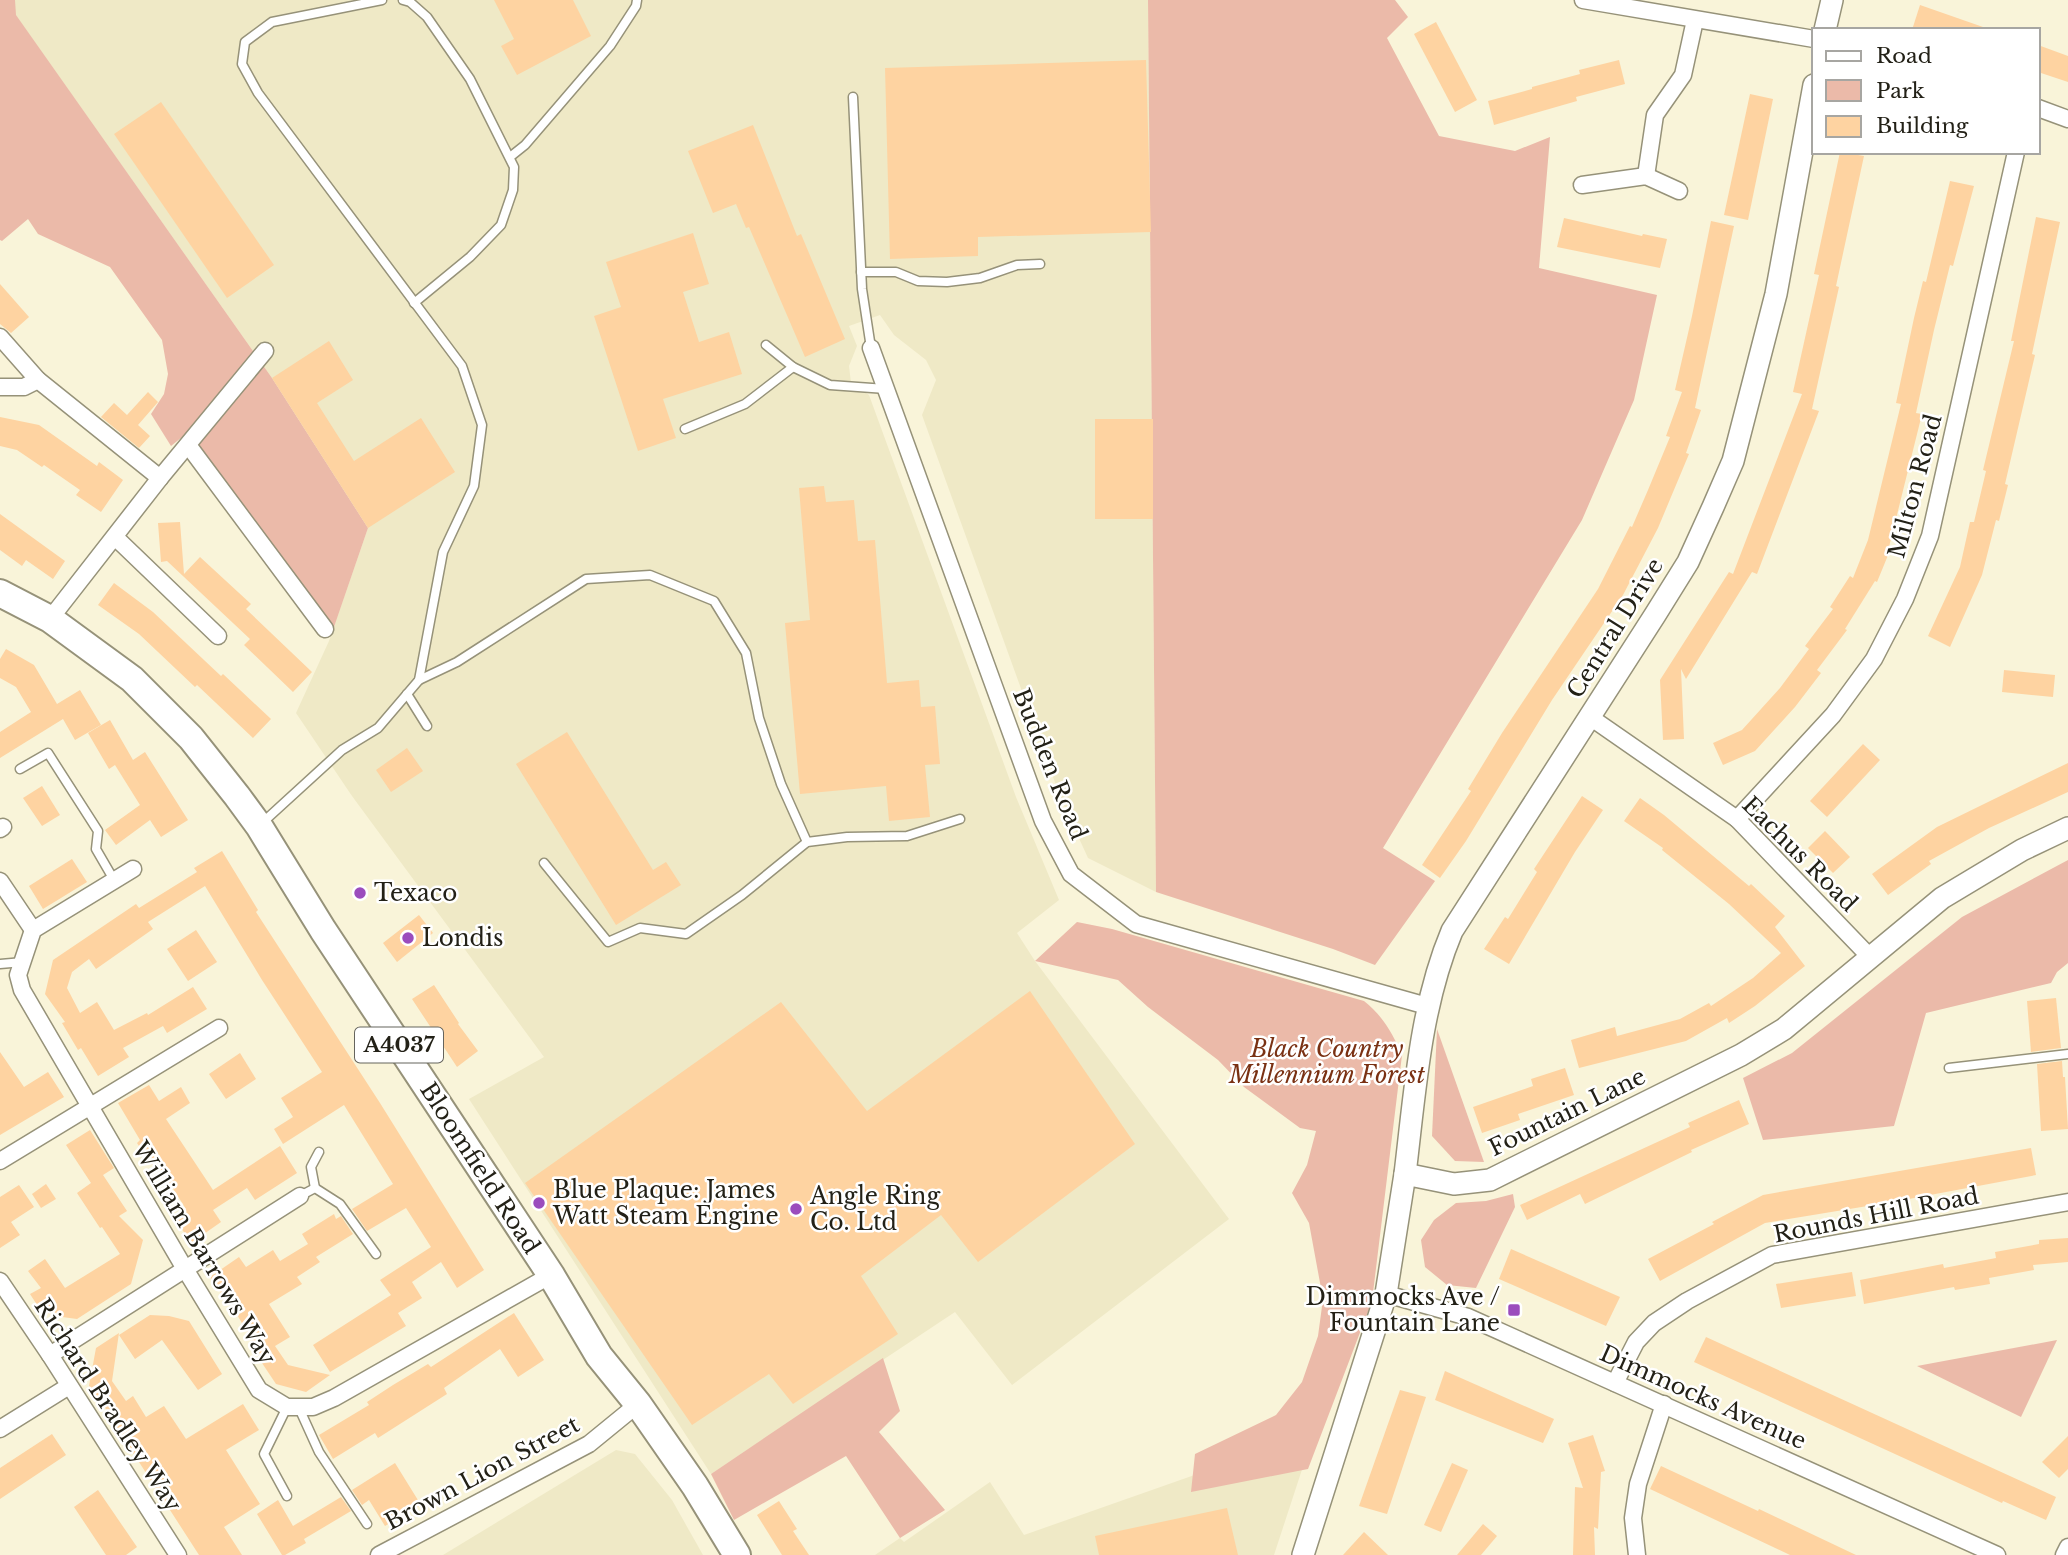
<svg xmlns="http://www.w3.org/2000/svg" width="2068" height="1555" font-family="'Libre Baskerville',serif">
  <rect width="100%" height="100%" fill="#f9f4d9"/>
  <g fill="#efe9c6">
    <polygon points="5,0 1148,0 1156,892 1088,858 1061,799 922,415 936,380 926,360 894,335 880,315 849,326 857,346 849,366 851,383 869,395 1016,797 1059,900 1017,933 1035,961 1229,1219 1012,1385 955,1312 711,1474 469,1099 544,1057 352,796 296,713 329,641 368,528 272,378"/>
    <polygon points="1314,1433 1274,1555 875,1555 900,1538 904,1542 990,1482 1024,1535"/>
    <polygon points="616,1450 635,1454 672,1500 703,1555 443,1555"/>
  </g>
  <g fill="#ebbaa9">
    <polygon points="0,0 15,0 16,15 272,378 368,528 334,627 187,433 171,446 151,414 164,394 168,374 162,340 110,267 38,234 28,219 2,241 0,240"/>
    <polygon points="1148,0 1395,0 1408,17 1387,38 1439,136 1515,151 1550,137 1539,268 1657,295 1634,400 1582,520 1383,848 1435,881 1375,965 1333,949 1156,892"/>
    <polygon points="2068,860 2068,963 2057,972 2051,983 1926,1013 1894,1126 1763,1140 1743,1078 1792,1053 1962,917"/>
    <path d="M1077,922L1112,929L1364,1001C1383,1016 1393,1034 1402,1055L1372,1301L1308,1469L1191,1492L1195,1454L1276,1415L1302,1382L1318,1336L1323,1299L1309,1223L1292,1193L1307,1165L1316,1131L1300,1128L1244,1087L1218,1060L1148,1007L1118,980L1035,961Z"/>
    <polygon points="1437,1029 1484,1162 1455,1161 1432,1136"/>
    <polygon points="1513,1194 1515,1207 1476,1288 1447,1285 1425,1267 1421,1240 1434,1220 1456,1203 1486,1201"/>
    <polygon points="2057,1340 2021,1417 1917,1366"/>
    <polygon points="883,1358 900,1411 879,1432 945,1510 900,1538 846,1456 734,1520 711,1474"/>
  </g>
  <g fill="#fed3a1">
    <polygon points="494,0 573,0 591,36 517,75 501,46 514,39"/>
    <polygon points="1920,5 1983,27 1983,30 1912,30"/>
    <polygon points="1436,22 1477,100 1455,112 1414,34"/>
    <polygon points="2038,45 2068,56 2068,82 2038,72"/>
    <polygon points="1146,60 1151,232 978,237 978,256 890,259 885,68"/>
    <polygon points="1619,60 1625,84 1576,97 1577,101 1494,125 1488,101 1532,89 1532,87 1580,74 1579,70"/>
    <polygon points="1750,94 1773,99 1748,220 1724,215"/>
    <polygon points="161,102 274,265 227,298 114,134"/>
    <polygon points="753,125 797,236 801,234 845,339 805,357 749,227 746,228 736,204 713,213 688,151"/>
    <polygon points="1840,152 1864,156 1836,286 1839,287 1812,409 1819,411 1757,574 1752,572 1686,679 1681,669 1684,739 1663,740 1660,680 1729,572 1733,574 1802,394 1793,392 1819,275 1814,274"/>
    <polygon points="1950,181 1974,186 1953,266 1950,265 1934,330 1916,413 1922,414 1889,547 1891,548 1877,582 1875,581 1845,629 1847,630 1817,670 1821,673 1795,707 1755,751 1723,765 1713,743 1742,730 1780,688 1809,649 1805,646 1833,609 1830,607 1850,576 1853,578 1868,540 1901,404 1896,403 1914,318 1923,281 1926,282"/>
    <polygon points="2036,217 2060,222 2032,354 2035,355 2005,484 2008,485 1999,521 1996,520 1982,575 1950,647 1928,636 1960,567 1970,522 1974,522 1986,471 1983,470 2014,341 2011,341"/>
    <polygon points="1564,218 1642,236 1643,234 1667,239 1660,268 1557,247"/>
    <polygon points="1711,221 1734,226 1695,408 1701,410 1686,453 1689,454 1658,528 1623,595 1552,700 1466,841 1440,878 1422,865 1471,791 1468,789 1502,733 1598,589 1630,526 1632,527 1648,490 1670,437 1666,436 1682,392 1675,390 1692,316"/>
    <polygon points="693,233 709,284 683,292 699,342 729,332 742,374 663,399 676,438 638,451 594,316 621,307 606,262"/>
    <polygon points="0,284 29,317 11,333 0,324"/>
    <polygon points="329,341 353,380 317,403 354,461 421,418 455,472 368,528 272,378"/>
    <polygon points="148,392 158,402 138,425 150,436 139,448 101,417 114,403 127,415"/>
    <polygon points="0,417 39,425 97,466 99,462 123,480 101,512 76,495 80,490 44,465 42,467 17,450 0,446"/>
    <rect x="1095" y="419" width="58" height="100"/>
    <polygon points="824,486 826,502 854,500 858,541 875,540 887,683 919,680 921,707 935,706 940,764 925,765 930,817 889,821 886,786 800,794 785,623 810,620 799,488"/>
    <polygon points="0,514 65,561 53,579 26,560 22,566 0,550"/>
    <polygon points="180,522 184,574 200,557 251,604 246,609 312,672 293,692 244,645 250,639 167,561 161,562 158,523"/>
    <polygon points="114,583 153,612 221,676 223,674 271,719 253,738 197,685 195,687 139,634 98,605"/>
    <polygon points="6,649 34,665 57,704 80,690 101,725 75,740 63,719 0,758 0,732 31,712 16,687 0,678 0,659"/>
    <polygon points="2004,670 2055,675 2053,697 2002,692"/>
    <polygon points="110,720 133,760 145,752 188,820 161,837 150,820 116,845 105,830 140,805 115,765 109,769 88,733"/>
    <polygon points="567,732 653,870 666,862 681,885 616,925 516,764"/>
    <polygon points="1863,744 1880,760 1827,817 1810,801"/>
    <polygon points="407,748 423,771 391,792 376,770"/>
    <polygon points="2068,763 2068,792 1989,828 1929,861 1931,864 1888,895 1872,874 1937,827"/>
    <polygon points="42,786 60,815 42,826 23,798"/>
    <polygon points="1582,796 1603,810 1575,852 1509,964 1484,949 1505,917 1508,919 1537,872 1534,869"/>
    <polygon points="1640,798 1664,815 1749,886 1751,884 1785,916 1775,927 1805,966 1755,1006 1729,1023 1727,1018 1686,1041 1579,1068 1571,1040 1615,1027 1617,1036 1680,1019 1709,1003 1711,1006 1753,978 1781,953 1729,904 1662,850 1663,848 1624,821"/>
    <polygon points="1825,831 1850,857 1833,873 1808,848"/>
    <polygon points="222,851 258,910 256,912 380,1103 484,1270 457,1288 441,1262 412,1282 422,1298 398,1313 406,1326 330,1372 313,1345 391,1295 380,1280 431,1247 406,1208 367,1231 352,1209 393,1184 344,1105 283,1144 274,1129 293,1117 281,1098 322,1072 262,980 205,886 148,922 153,929 96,969 89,959 72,972 67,988 80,1013 97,1002 114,1030 147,1013 148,1015 193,987 207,1009 167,1033 163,1026 123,1048 129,1057 98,1076 81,1048 78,1050 62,1023 65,1022 45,994 53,960 136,904 139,908 197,872 194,868"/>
    <polygon points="72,859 87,882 43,909 29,886"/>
    <polygon points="419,915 433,933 397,962 383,943"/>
    <polygon points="196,930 217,962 188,981 167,949"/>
    <polygon points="434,985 459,1023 458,1024 478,1051 457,1067 412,999"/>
    <polygon points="1030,991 1135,1144 978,1262 941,1215 861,1276 898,1334 793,1404 769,1374 692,1425 525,1183 781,1002 867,1111"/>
    <polygon points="2056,998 2061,1048 2031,1052 2027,1001"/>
    <polygon points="0,1052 24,1087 48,1072 64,1097 0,1135"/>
    <polygon points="240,1053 256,1079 226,1099 209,1074"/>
    <polygon points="2062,1061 2063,1077 2065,1077 2068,1129 2041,1131 2037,1064"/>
    <polygon points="1565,1068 1574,1095 1518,1114 1520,1120 1482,1133 1473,1107 1533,1086 1531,1079"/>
    <polygon points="149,1085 159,1101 181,1087 190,1103 166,1119 213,1190 280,1146 297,1173 255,1200 247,1188 213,1210 221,1222 191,1243 174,1217 186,1209 160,1168 156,1171 137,1143 140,1140 118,1103"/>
    <polygon points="1739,1100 1749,1124 1691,1150 1692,1152 1585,1204 1580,1194 1527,1220 1520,1205 1690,1127 1688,1123"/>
    <polygon points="90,1130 114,1168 103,1175 127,1211 119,1216 143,1240 131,1284 77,1319 55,1316 41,1311 30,1294 41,1288 28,1271 45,1259 65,1288 120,1254 102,1227 100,1228 77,1193 91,1183 66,1145"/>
    <polygon points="2031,1148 2036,1175 1898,1201 1765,1223 1660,1281 1648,1259 1714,1224 1712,1222 1763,1195"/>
    <polygon points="46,1184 56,1199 41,1208 32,1194"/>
    <polygon points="19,1185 34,1207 11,1222 20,1235 0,1248 0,1197"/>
    <polygon points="334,1214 336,1219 341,1216 353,1234 316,1257 320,1262 297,1277 302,1284 269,1304 290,1337 275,1346 288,1365 330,1375 306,1392 276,1384 260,1360 263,1359 229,1301 227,1302 210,1277 239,1257 246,1267 273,1250 280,1261 308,1244 302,1234"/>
    <polygon points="2068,1238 2068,1262 2033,1265 2034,1270 1989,1278 1990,1284 1955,1290 1954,1287 1864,1304 1860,1280 1943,1264 1944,1268 1996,1258 1995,1252 2039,1244 2039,1240"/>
    <polygon points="1511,1249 1620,1297 1606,1326 1499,1279"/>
    <polygon points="1852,1272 1856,1296 1781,1308 1776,1284"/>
    <polygon points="514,1313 544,1360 518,1377 500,1349 444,1388 447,1394 378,1438 375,1433 333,1459 319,1435 369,1405 367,1402 393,1385 428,1364 431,1367"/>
    <polygon points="150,1315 169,1316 189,1321 222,1374 198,1390 162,1340 135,1359 119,1335"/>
    <polygon points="119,1333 112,1381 126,1401 133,1396 146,1417 164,1406 186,1439 243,1404 259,1430 226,1450 260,1504 224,1527 242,1555 199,1555 108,1414 109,1413 89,1386 96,1348"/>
    <polygon points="1706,1337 2056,1497 2046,1520 2003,1501 2002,1503 1694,1362"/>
    <polygon points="1445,1371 1554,1419 1543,1443 1435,1400"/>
    <polygon points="1400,1390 1426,1397 1387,1514 1359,1506"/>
    <polygon points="52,1434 66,1455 0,1499 0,1468"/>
    <polygon points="1593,1435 1605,1471 1601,1472 1598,1529 1594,1527 1595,1555 1573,1555 1575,1487 1583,1488 1568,1443"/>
    <polygon points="2068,1436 2068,1469 2059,1478 2042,1462"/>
    <polygon points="395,1463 421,1505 385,1526 369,1500 362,1505 352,1490"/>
    <polygon points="1452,1463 1468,1470 1441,1532 1424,1525"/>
    <polygon points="1661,1466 1758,1511 1759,1509 1856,1555 1790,1555 1650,1489"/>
    <polygon points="98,1490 137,1547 126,1555 106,1555 74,1507"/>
    <polygon points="341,1497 351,1511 304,1539 306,1543 285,1555 282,1555 257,1514 278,1500 293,1526"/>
    <polygon points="779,1501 797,1529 793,1531 809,1555 782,1555 757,1515"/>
    <polygon points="1227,1508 1238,1555 1099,1555 1095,1536"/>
    <polygon points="1483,1524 1497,1536 1481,1555 1457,1555"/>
    <polygon points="1364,1532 1388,1555 1343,1555"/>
  </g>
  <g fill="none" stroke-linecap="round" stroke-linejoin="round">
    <g stroke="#969279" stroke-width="11">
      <g id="service">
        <polyline points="403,0 410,2 427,17 470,79 514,167 513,190 501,225 470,257 414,303"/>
        <polyline points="853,97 862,289 871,348"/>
        <polyline points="510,157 525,145 610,46 636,6 637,0"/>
        <polyline points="861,272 896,272 918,281 947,282 980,278 1017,265 1040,264"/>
        <polyline points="766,345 793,367 830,385 886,389"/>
        <polyline points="685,429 745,404 793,367"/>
        <polyline points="419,680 457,662 586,579 650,575 714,601 746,653 759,718 781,784 807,842"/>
        <polyline points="407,694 427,726"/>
        <polyline points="20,769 48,753 98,831 96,849 114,880"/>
        <polyline points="261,824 342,750 378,728 419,680 443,552 474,486 482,425 462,366 258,93 242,64 245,42 272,22 382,0"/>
        <polyline points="544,863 608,942 640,928 686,934 742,895 807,842 847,837 907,836 960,819"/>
        <polyline points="0,964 23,962"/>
        <polyline points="1949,1068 2068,1054"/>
        <polyline points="315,1188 311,1167 319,1152"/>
        <polyline points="300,1196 315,1188 340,1204 376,1254"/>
        <polyline points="287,1407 264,1454 287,1496"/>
        <polyline points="299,1408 319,1452 367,1524"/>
      </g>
    </g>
    <g stroke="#969279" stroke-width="19">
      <g id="minor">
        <polyline points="1583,0 1814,39"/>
        <polyline points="2038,108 2068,119"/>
        <polyline points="1646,176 1655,115 1683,75 1695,20"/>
        <polyline points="1582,185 1646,176 1679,191"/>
        <polyline points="0,337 38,380 160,478"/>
        <polyline points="871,348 1043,821 1071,874 1136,924 1427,1006"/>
        <polyline points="0,387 24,387 38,380"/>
        <polyline points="188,445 325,629"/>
        <polyline points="115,537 218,636"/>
        <polyline points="50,619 160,478 265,351"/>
        <polyline points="1590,717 1737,819 1870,957"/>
        <polyline points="1737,819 1833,715 1874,659 1905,599 1930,536 2016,152"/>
        <polyline points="0,829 3,827"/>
        <polyline points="133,869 33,930 18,975 22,990 185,1269 259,1390 287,1407 313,1407 334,1398 551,1275"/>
        <polyline points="0,881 33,930"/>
        <polyline points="0,1161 219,1028"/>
        <polyline points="0,1281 50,1355 178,1555"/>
        <polyline points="1386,1294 1468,1317 1997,1555"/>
        <polyline points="50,1355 300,1196"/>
        <polyline points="1615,1383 1636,1342 1654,1323 1687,1301 1772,1255 2068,1202"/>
        <polyline points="0,1429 69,1386"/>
        <polyline points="379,1555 589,1444 638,1404"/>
        <polyline points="1637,1555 1633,1518 1638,1484 1664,1404"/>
        <polyline points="2064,1555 2068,1547"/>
      </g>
    </g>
    <g stroke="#969279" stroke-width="24">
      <g id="tertiary">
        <polyline points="1825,30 1832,0"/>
        <path d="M1405,1174C1415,1092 1420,1007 1452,931L1655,615L1688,562L1713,507L1733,461L1776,294L1814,85"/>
        <polyline points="1303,1555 1386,1294 1405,1174 1454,1184 1490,1180 1741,1055 1784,1029 1942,898 2022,850 2068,828"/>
      </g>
    </g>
    <g stroke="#969279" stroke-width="30">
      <polyline id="primary" points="0,593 50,619 132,679 191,738 237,796 259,826 323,930 551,1275 599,1356 638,1404 695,1486 737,1555"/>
    </g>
    <use href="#service" stroke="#fff" stroke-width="8"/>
    <use href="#minor" stroke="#fff" stroke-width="16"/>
    <use href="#tertiary" stroke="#fff" stroke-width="21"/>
    <use href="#primary" stroke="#fff" stroke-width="26"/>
  </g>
  <g fill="#9b4cbd" stroke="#fff" stroke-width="2.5">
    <circle cx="360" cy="893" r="7"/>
    <circle cx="408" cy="938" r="7"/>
    <circle cx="539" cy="1203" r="7"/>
    <circle cx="796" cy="1209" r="7"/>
    <rect x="1507" y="1303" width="14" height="14" rx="3.5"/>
  </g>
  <g text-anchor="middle" stroke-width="5" stroke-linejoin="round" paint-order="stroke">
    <rect fill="#fff" stroke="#65645d" stroke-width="2" x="355" y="1027.5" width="88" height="35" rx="5"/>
    <g font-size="21" font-weight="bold" fill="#232117">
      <text x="399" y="1052">A4037</text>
    </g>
    <g font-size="23" fill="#232117" stroke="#fff">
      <text transform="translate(1915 486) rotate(-75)" y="8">Milton Road</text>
      <text transform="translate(1615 628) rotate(-58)" y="8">Central Drive</text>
      <text transform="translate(1050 764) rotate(68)" y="8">Budden Road</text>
      <text transform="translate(1800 854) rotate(45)" y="8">Eachus Road</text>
      <text transform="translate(1567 1112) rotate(-26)" y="8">Fountain Lane</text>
      <text transform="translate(480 1168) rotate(57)" y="8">Bloomfield Road</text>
      <text transform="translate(1876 1215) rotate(-11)" y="8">Rounds Hill Road</text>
      <text transform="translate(204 1253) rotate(59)" y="8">William Barrows Way</text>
      <text transform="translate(1703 1397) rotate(24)" y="8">Dimmocks Avenue</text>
      <text transform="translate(108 1405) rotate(57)" y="8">Richard Bradley Way</text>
      <text transform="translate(482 1473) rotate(-28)" y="8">Brown Lion Street</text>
    </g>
    <g font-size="23" fill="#232117" stroke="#fff" text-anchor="start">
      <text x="374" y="901">Texaco</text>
      <text x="422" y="946">Londis</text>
      <text x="553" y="1198">Blue Plaque: James<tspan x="553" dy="26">Watt Steam Engine</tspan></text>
      <text x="810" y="1204">Angle Ring<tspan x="810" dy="26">Co. Ltd</tspan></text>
      <text x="1500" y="1305" text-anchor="end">Dimmocks Ave /<tspan x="1500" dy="26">Fountain Lane</tspan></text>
    </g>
    <g font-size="23" font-style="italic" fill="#7a3113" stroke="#fff">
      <text x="1327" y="1057">Black Country<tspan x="1327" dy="26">Millennium Forest</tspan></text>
    </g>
  </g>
  <rect x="1812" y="28" width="228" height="126" fill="#ffffff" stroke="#a7a6a2" stroke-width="2"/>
  <rect x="1826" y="51" width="35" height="10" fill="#ffffff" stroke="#a7a6a2" stroke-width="2"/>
  <text x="1876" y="63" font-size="21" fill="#232117">Road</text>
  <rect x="1826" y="80" width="35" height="21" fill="#ebbaa9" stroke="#a7a6a2" stroke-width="2"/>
  <text x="1876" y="98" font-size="21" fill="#232117">Park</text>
  <rect x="1826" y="116" width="35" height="21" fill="#fed3a1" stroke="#a7a6a2" stroke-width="2"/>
  <text x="1876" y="133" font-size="21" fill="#232117">Building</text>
</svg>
